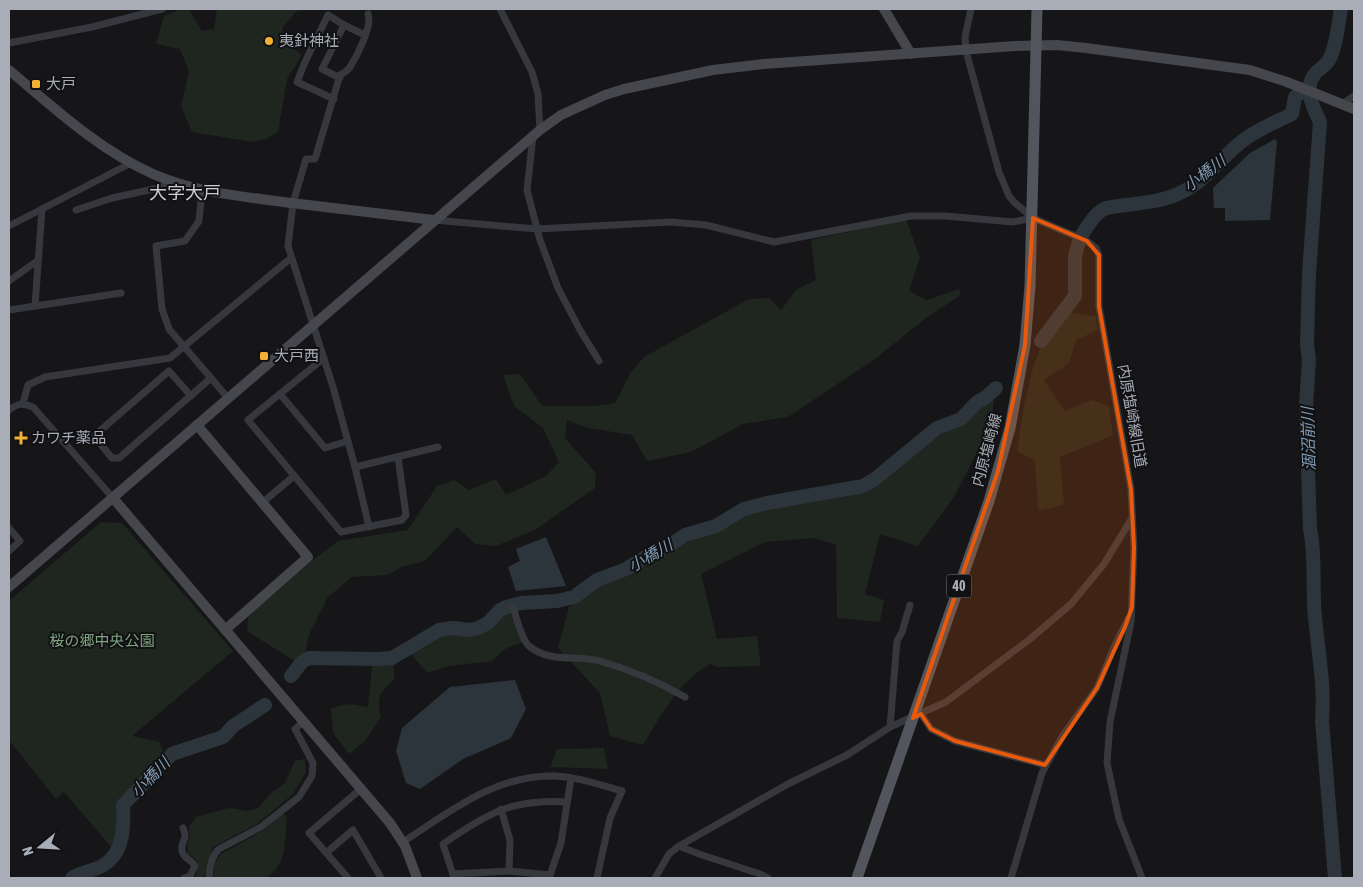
<svg xmlns="http://www.w3.org/2000/svg" width="1363" height="887" font-family="'Asap Condensed','Noto Sans JP',sans-serif">
  <rect width="100%" height="100%" fill="#161618"/>
  <g fill="#1e261f">
    <polygon points="181,9 190,11 202,31 214,29 217,9 313,9 297,11 282,28 286,43 302,55 287,79 278,132 266,139 253,142 192,132 181,106 189,72 180,49 156,44 164,16"/>
    <polygon points="906,219 920,258 909,291 927,300 959,289 961,295 926,318 875,359 788,417 743,424 691,452 647,461 632,435 588,428 567,420 565,438 596,473 595,488 535,530 496,546 475,544 457,527 425,561 402,567 387,575 352,577 328,597 309,635 305,653 296,662 247,631 248,616 312,561 338,541 408,530 437,486 454,480 469,490 496,479 506,495 546,476 559,462 543,428 514,406 503,375 520,374 542,406 594,406 615,403 630,374 644,357 749,299 769,298 781,310 796,290 816,280 811,240"/>
    <polygon points="1067,312 1096,316 1098,330 1076,340 1069,363 1044,380 1065,411 1092,400 1109,406 1113,435 1060,457 1064,505 1038,511 1035,461 1017,451 1024,406 1033,368 1041,345 1054,335"/>
    <path d="M994,398L991,425L954,497L918,546L880,534L865,594L884,600L880,622L837,618L836,545L815,538L765,542L701,574L717,639L757,636L761,666L718,667L710,664C678,682 662,714 643,745L610,736L600,693L558,648L569,607L602,583L647,565L690,540L752,510L846,495L881,483L925,446Z"/>
    <polygon points="101,522 122,523 233,651 132,736 160,742 164,756 122,801 120,825 112,848 64,792 56,799 9,740 9,601"/>
    <polygon points="510,611 523,642 505,649 492,661 449,666 427,673 411,654 429,639 450,632 477,632"/>
    <path d="M394,661V679C380,693 376,697 381,717L365,741L349,754L333,733L331,708L349,704L368,707L372,666Z"/>
    <polygon points="604,748 608,769 550,767 557,749"/>
    <path d="M305,759L306,772L293,794L257,824L213,847L204,878H194C201,868 200,860 188,854L187,846L190,836L189,827L196,817L229,808L248,811L258,808L271,793L285,783L295,761Z"/>
    <path d="M283,813L287,817C285,838 287,868 265,878H213L215,863L221,854L264,830Z"/>
  </g>
  <g fill="#2c353c">
    <polygon points="1275,139 1277,141 1270,220 1225,221 1225,208 1214,208 1213,188 1250,153"/>
    <polygon points="546,537 566,586 516,591 508,567 520,561 516,549"/>
    <polygon points="515,680 526,709 511,738 463,759 420,789 406,783 396,751 402,728 450,687"/>
  </g>
  <g fill="none" stroke-linecap="round" stroke-linejoin="round">
    <g stroke="#2c353c" stroke-width="14">
      <path d="M1083,233C1090,223 1095,213 1106,208C1131,203 1159,204 1182,192C1205,181 1221,158 1241,142C1256,130 1274,123 1292,114L1295,97L1309,86"/>
      <polyline points="1041,341 1075,296 1075,256 1079,241"/>
      <polyline points="291,676 302,662 309,658 376,659 392,658 439,630 453,628 470,630 478,628 488,623 500,610 506,607 521,603 557,601 574,597 597,580 626,569 652,553 667,547 685,535 716,526 744,509 767,503 863,486 875,479 937,428 961,419 977,402 985,398 996,388"/>
      <path d="M72,878C81,872 93,871 102,866C124,854 124,827 123,805L172,754L223,737L233,726L265,705"/>
      <path d="M1335,878L1322,721C1325,685 1318,652 1315,617C1312,588 1316,557 1310,529L1306,406L1309,360L1307,344L1309,273L1320,122C1313,108 1304,89 1314,75C1319,68 1327,66 1330,58C1337,44 1338,24 1341,9"/>
    </g>
    <g stroke="#37383d" stroke-width="7">
      <polyline points="500,9 532,72 538,94 540,130"/>
      <polyline points="971,9 965,37 966,51 999,172 1009,196 1014,202 1033,218 1087,241 1096,248 1099,255 1099,306 1131,489 1134,548 1131,622 1110,722 1107,763 1119,819 1142,878"/>
      <path d="M368,14C373,25 357,56 350,67C348,70 344,73 340,75L315,159H306L293,203L288,246L333,387L355,467L369,527"/>
      <polyline points="9,43 92,27 162,9"/>
      <polyline points="340,78 322,69 344,25 365,35"/>
      <polyline points="334,99 297,82 305,62 328,15 344,25"/>
      <polyline points="1342,104 1354,96"/>
      <polyline points="533,136 527,190 540,240 558,288 580,330 599,361"/>
      <polyline points="202,190 199,221 185,241 156,246 162,309 169,329 228,398"/>
      <polyline points="76,210 112,198 163,187 167,179"/>
      <polyline points="434,220 537,229 671,222 706,225 774,242 911,216 945,216 1013,222 1033,218"/>
      <polyline points="9,226 131,163"/>
      <polyline points="9,281 37,261"/>
      <polyline points="35,306 42,209"/>
      <polyline points="9,310 121,293"/>
      <polyline points="324,358 248,420 341,532 402,520 406,515 398,457"/>
      <polyline points="280,394 325,448 348,441"/>
      <polyline points="191,396 169,371 94,436 112,458 119,458 211,378"/>
      <polyline points="23,403 28,385 45,377 170,358 291,258"/>
      <path d="M9,410C18,403 22,403 33,407L113,498"/>
      <polyline points="355,467 438,447"/>
      <polyline points="262,503 294,476"/>
      <polyline points="9,528 20,541 9,551"/>
      <path d="M513,607C516,617 522,640 529,646C550,664 579,654 603,662C631,670 659,682 685,697"/>
      <polyline points="921,714 931,729 955,741 1045,765"/>
      <polyline points="890,727 897,641 902,632 910,605"/>
      <polyline points="501,809 510,840 509,871"/>
      <path d="M183,828C189,840 180,841 182,851C183,858 192,860 195,866L190,876L184,878"/>
      <path d="M403,842C449,812 496,774 555,776C578,777 600,785 622,791L610,818L597,878"/>
      <polyline points="679,846 699,854 760,874 768,878"/>
      <polyline points="326,853 353,830 381,878"/>
      <polyline points="453,874 509,871 550,875"/>
      <path d="M209,878C210,867 211,857 219,849L261,827L299,797L312,776L313,763L295,729L304,721"/>
      <polyline points="348,878 309,833 362,788"/>
      <path d="M454,878L443,844C486,814 513,798 567,802"/>
      <polyline points="549,878 561,843 571,778"/>
      <polyline points="655,878 669,854 679,846 788,784 847,755 890,727 946,702 1030,639 1071,604 1104,564 1132,518"/>
      <polyline points="1011,878 1042,773 1063,735 1097,688 1114,647 1128,619"/>
    </g>
    <g stroke="#45474d" stroke-width="10">
      <polyline points="884,9 911,54"/>
      <path d="M9,70C54,108 99,150 153,174C194,192 239,196 283,202C333,208 383,214 434,220"/>
      <polyline points="197,425 308,557 225,630"/>
      <polyline points="113,498 390,823 405,846 417,878"/>
      <polyline points="9,587 540,130 561,115 605,95 624,89 713,70 764,64 1015,46 1057,45 1086,48 1250,70 1287,82 1354,109"/>
    </g>
    <polyline stroke="#53555c" stroke-width="11" points="857,878 989,501 1010,428 1025,345 1030,286 1037,9"/>
  </g>
  <path fill="#e8590c" fill-opacity="0.2" stroke="#e8590c" stroke-width="4" stroke-linejoin="round" d="M1033,218L1087,241L1099,255V306L1131,489L1134,548L1132,607L1125,627L1097,688L1045,765L955,741L931,729L921,714L913,718L998,471L1025,345Z"/>
  <g fill="#f2b134" stroke="#111113" stroke-width="2">
    <circle cx="269" cy="41" r="5"/>
    <rect x="31" y="79" width="10" height="10" rx="2.5"/>
    <rect x="259" y="351" width="10" height="10" rx="2.5"/>
    <path d="M18.5 430.5h5v5h5v5h-5v5h-5v-5h-5v-5h5z"/>
  </g>
  <g text-anchor="middle" stroke-width="4" stroke-linejoin="round" paint-order="stroke">
    <rect fill="#111113" stroke="#7b7e86" stroke-width="1" x="946.5" y="574.5" width="25" height="23" rx="4"/>
    <g font-size="14" font-weight="bold" fill="#a8adb8">
      <text x="959" y="591">40</text>
    </g>
    <g font-size="15" fill="#a8adb8" stroke="#111113" text-anchor="start">
      <text x="279" y="46">夷針神社</text>
      <text x="46" y="89">大戸</text>
      <text x="274" y="361">大戸西</text>
      <text x="31" y="443">カワチ薬品</text>
    </g>
    <g font-size="15" fill="#a8adb8" stroke="#111113">
      <text transform="translate(1132 416) rotate(80)" y="5">内原塩崎線旧道</text>
      <text transform="translate(987 450) rotate(-75)" y="5">内原塩崎線</text>
    </g>
    <g font-size="15" fill="#7fa381" stroke="#111113">
      <text x="102" y="646">桜の郷中央公園</text>
    </g>
    <g font-size="16" font-style="italic" fill="#7f9bb3" stroke="#111113">
      <text transform="translate(1204 173) rotate(-37)" y="6">小橋川</text>
      <text transform="translate(1308 439) rotate(-92)" y="6">涸沼前川</text>
      <text transform="translate(650 555) rotate(-30)" y="6">小橋川</text>
      <text transform="translate(150 777) rotate(-46)" y="6">小橋川</text>
    </g>
    <g font-size="18" fill="#c9ccd4" stroke="#111113">
      <text x="185" y="199">大字大戸</text>
    </g>
  </g>
  <rect width="1363" height="887" fill="none" stroke="#a8adb8" stroke-width="20"/>
  <g transform="translate(40 847) rotate(252)" stroke="#111113" stroke-width="4" paint-order="stroke">
  <path d="M0-4L9 19L0 12L-9 19Z" fill="#a8adb8"/>
  <text y="-8" font-size="14" font-weight="bold" text-anchor="middle" fill="#a8adb8">N</text>
  </g>
</svg>
